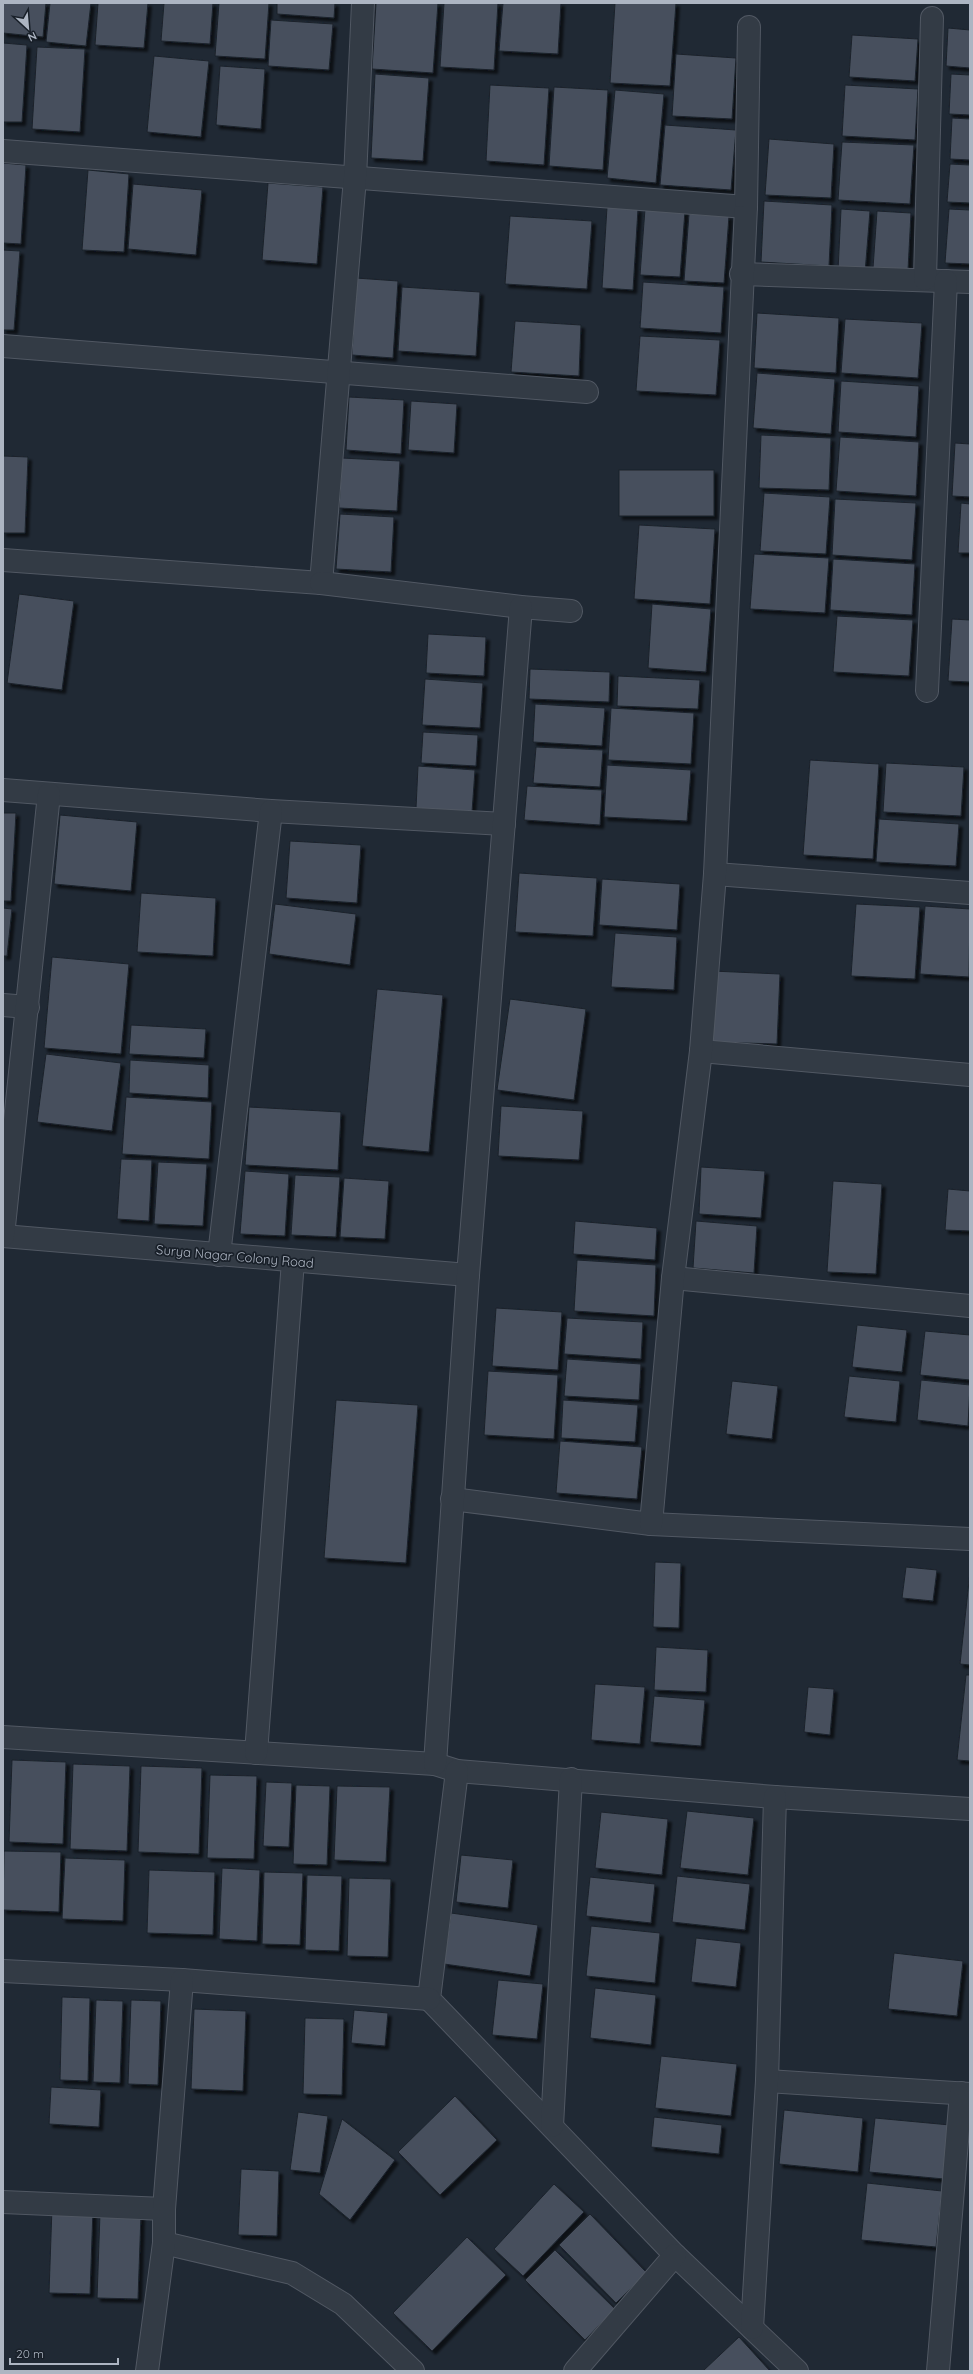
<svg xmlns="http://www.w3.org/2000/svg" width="973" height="2374" font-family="Quicksand,sans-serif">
  <defs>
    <filter id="shadow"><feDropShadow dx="3.5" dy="3.5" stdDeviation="1" flood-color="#0009"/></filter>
  </defs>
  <rect width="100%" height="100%" fill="#202934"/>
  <g fill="#46505d" stroke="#1b222b" filter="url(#shadow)">
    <polygon points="3,3 46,3 43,37 3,33"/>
    <polygon points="50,3 91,3 86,46 46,42"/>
    <polygon points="98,3 148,3 144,48 95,45"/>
    <polygon points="164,3 213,3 210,44 161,41"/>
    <polygon points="219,3 269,3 265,59 215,56"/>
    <polygon points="277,3 335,3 334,18 277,14"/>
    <polygon points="376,3 438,3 433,73 372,69"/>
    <polygon points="444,3 498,3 494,70 440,67"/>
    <polygon points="503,3 561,3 558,54 499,51"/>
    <polygon points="615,3 676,3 670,86 610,83"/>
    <polygon points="271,20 333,24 329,70 268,66"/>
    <polygon points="948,28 970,30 970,68 946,66"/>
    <polygon points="852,35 918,39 915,81 849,77"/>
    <polygon points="3,43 27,45 22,122 3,122"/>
    <polygon points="37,47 85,49 80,132 32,129"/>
    <polygon points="676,54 736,58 732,119 672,116"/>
    <polygon points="154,56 209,61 201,137 147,132"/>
    <polygon points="220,66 265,69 261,129 216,125"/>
    <polygon points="375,74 429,78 423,161 371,158"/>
    <polygon points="951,74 970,75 970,115 949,114"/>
    <polygon points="490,85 549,88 544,165 486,161"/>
    <polygon points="845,85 918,89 915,140 842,136"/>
    <polygon points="554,87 608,90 603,170 549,166"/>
    <polygon points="615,90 664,94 656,183 607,178"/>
    <polygon points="952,118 970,119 970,160 950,159"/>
    <polygon points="665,125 736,130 731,190 660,185"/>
    <polygon points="769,139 834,144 831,198 765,195"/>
    <polygon points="842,142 914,145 910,204 838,200"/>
    <polygon points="3,163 26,165 21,244 3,243"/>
    <polygon points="950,164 970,165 970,203 947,202"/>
    <polygon points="88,170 129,174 124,252 82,250"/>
    <polygon points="268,183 323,187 317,264 262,260"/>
    <polygon points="133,184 202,190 196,255 128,249"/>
    <polygon points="764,201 832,205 829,266 761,262"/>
    <polygon points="607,207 638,209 633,290 602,288"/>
    <polygon points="645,209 685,211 680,277 640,275"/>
    <polygon points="841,209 870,211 865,273 838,271"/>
    <polygon points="949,209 970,210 970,264 945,263"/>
    <polygon points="877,211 911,213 908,270 873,268"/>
    <polygon points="689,214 729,216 724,283 684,281"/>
    <polygon points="510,216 592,221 587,289 505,284"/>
    <polygon points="3,250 20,251 14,330 3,330"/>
    <polygon points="356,278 398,281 393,358 352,355"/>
    <polygon points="643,282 724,287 721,333 640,328"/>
    <polygon points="402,287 480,292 476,356 398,351"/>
    <polygon points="757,313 839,318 836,373 754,368"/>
    <polygon points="845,319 922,323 918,378 841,373"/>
    <polygon points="515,321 581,325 579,376 511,372"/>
    <polygon points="640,336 720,340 716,395 636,391"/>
    <polygon points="757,373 835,379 831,434 753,428"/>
    <polygon points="841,381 919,386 916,437 838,432"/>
    <polygon points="349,397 404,400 401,454 346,450"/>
    <polygon points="411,401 457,404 454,453 408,450"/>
    <polygon points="761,435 831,438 829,490 759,488"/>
    <polygon points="840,437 919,442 916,496 836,491"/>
    <polygon points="955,443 970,444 970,497 952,496"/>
    <polygon points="3,456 28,457 25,533 3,533"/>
    <polygon points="342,458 400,461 397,511 339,508"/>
    <rect x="619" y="470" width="95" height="46"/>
    <polygon points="764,493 830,497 826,554 760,551"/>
    <polygon points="835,499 916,503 912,560 832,555"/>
    <polygon points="961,503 970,504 970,553 958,553"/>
    <polygon points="340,514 394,517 391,572 336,569"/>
    <polygon points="639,525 715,529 710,604 634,599"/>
    <polygon points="754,554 829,558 825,613 750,609"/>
    <polygon points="833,559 915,564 912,615 830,610"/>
    <polygon points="19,594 74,601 62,690 7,683"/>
    <polygon points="652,604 711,609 706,672 648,668"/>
    <polygon points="837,616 913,620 909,676 833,672"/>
    <polygon points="952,619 970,620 970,682 948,681"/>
    <polygon points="428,634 486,637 484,676 426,673"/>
    <polygon points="530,669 610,672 609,702 529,699"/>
    <polygon points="618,676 700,680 698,709 617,706"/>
    <polygon points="425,679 483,683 480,728 422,725"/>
    <polygon points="535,704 605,708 602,746 533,742"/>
    <polygon points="611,708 694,713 691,764 608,760"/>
    <polygon points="423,732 478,735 476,766 421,763"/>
    <polygon points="536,747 603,750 600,787 533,783"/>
    <polygon points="810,760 879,764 873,859 803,855"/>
    <polygon points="886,763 964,767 961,816 883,812"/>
    <polygon points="607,765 691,770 687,821 604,817"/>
    <polygon points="418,766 475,770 472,812 416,808"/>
    <polygon points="527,786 602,790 600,825 524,820"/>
    <polygon points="3,813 16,813 11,901 3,901"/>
    <polygon points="60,815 137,822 131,891 54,884"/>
    <polygon points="879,819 959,824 956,866 876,862"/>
    <polygon points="290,841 361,845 357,903 286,898"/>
    <polygon points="519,873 597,878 593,936 515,932"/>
    <polygon points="602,879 680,884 677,930 599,925"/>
    <polygon points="141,893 216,898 213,956 137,952"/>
    <polygon points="275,904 356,914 350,965 269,954"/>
    <polygon points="856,904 920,907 915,979 851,976"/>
    <polygon points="925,906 970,909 969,977 920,974"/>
    <polygon points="3,908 12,909 7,956 3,956"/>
    <polygon points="615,933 677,937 674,990 611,987"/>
    <polygon points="52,957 129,964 121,1054 44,1048"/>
    <polygon points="712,971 780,974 777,1044 710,1042"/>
    <polygon points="377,989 443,995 429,1152 362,1146"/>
    <polygon points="510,999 586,1009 574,1100 497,1090"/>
    <polygon points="131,1025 206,1029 204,1058 129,1054"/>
    <polygon points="46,1054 121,1063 112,1131 37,1122"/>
    <polygon points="130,1060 209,1065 208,1098 129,1093"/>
    <polygon points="126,1097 212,1102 209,1159 122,1154"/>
    <polygon points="501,1106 583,1111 579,1160 498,1156"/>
    <polygon points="249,1107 341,1112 338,1170 245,1165"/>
    <polygon points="121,1159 152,1160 149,1221 117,1219"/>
    <polygon points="158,1162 207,1164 203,1226 154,1224"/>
    <polygon points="701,1167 765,1171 761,1218 699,1214"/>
    <polygon points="245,1171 289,1174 285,1236 240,1234"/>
    <polygon points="295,1175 340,1177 336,1237 291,1235"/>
    <polygon points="344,1178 389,1181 385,1239 340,1237"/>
    <polygon points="833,1181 882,1184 876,1274 827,1272"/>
    <polygon points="948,1189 970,1191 970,1231 945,1230"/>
    <polygon points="575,1221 657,1228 655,1260 573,1254"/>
    <polygon points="696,1221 757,1226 754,1273 693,1268"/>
    <polygon points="577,1260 656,1265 654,1316 574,1311"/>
    <polygon points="496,1308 562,1312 558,1370 492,1366"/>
    <polygon points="567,1318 643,1322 641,1359 564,1354"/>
    <polygon points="857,1325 907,1330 902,1372 852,1367"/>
    <polygon points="925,1331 970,1335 970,1380 920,1375"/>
    <polygon points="567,1359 641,1364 639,1400 564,1396"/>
    <polygon points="488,1371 558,1375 554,1439 484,1435"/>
    <polygon points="849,1376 900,1381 896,1422 844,1417"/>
    <polygon points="921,1380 970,1385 968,1426 917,1420"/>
    <polygon points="732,1381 778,1386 772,1439 726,1434"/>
    <polygon points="336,1400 418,1405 406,1563 324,1558"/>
    <polygon points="563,1400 638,1405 635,1442 561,1438"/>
    <polygon points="560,1441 642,1447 637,1499 556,1493"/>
    <polygon points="655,1562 681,1563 679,1628 653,1627"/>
    <polygon points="906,1567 937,1570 933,1601 902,1598"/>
    <polygon points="970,1572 970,1665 960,1664"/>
    <polygon points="656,1647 708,1650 706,1692 654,1690"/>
    <polygon points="966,1675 970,1675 970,1761 957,1760"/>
    <polygon points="595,1684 645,1687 640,1744 591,1740"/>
    <polygon points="808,1687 834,1689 830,1735 804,1732"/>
    <polygon points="654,1696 705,1700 701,1746 650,1742"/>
    <polygon points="12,1760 66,1762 63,1844 9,1842"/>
    <polygon points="73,1764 130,1766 127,1851 70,1849"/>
    <polygon points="141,1766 202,1768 199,1854 138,1852"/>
    <polygon points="210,1775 257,1776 254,1859 207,1858"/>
    <polygon points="266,1782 292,1783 289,1847 263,1846"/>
    <polygon points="296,1785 330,1786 327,1865 293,1864"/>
    <polygon points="337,1786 390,1787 386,1862 334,1860"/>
    <polygon points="687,1811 754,1818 748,1875 680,1868"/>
    <polygon points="601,1812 668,1819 662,1875 595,1868"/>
    <polygon points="4,1851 61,1852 59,1912 3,1910"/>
    <polygon points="461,1855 513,1860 508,1908 456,1902"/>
    <polygon points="65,1858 125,1860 123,1921 62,1919"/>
    <polygon points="222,1868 260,1870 257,1941 219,1939"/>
    <polygon points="149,1870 215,1872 213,1935 147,1933"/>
    <polygon points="264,1872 303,1873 300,1945 262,1944"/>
    <polygon points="307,1875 342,1876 339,1951 305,1950"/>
    <polygon points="677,1876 750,1884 745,1930 672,1922"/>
    <polygon points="590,1877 655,1884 651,1923 586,1916"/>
    <polygon points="349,1878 391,1879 388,1957 347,1956"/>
    <polygon points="451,1913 538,1925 530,1976 444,1964"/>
    <polygon points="591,1926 660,1933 655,1983 586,1976"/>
    <polygon points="696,1938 741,1943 736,1987 691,1982"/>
    <polygon points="894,1953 963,1961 957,2016 888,2009"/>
    <polygon points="498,1980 543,1984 537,2039 492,2035"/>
    <polygon points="595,1988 656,1995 651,2045 590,2038"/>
    <polygon points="62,1997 90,1998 88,2081 60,2080"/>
    <polygon points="96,2000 123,2001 120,2083 93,2082"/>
    <polygon points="131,2000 161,2001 158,2085 128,2084"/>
    <polygon points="194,2009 246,2011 243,2091 191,2089"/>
    <polygon points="354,2010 388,2013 385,2046 351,2043"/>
    <polygon points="305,2018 344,2019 342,2095 303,2094"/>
    <polygon points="661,2056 737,2064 731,2116 655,2108"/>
    <polygon points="51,2087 101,2090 99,2127 49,2124"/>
    <polygon points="455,2096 497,2140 440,2195 398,2152"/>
    <polygon points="784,2110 863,2118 858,2172 779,2164"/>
    <polygon points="298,2112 328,2116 320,2173 290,2170"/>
    <polygon points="654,2117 722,2125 719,2154 651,2147"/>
    <polygon points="875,2118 950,2125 944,2179 869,2172"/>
    <polygon points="342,2119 395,2160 350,2220 319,2194"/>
    <polygon points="241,2169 279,2171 277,2236 238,2235"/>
    <polygon points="867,2183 942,2191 936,2247 861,2240"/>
    <polygon points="554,2184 584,2212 523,2276 494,2249"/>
    <polygon points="52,2207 93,2209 90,2294 49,2293"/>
    <polygon points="100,2213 141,2215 138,2299 97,2298"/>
    <polygon points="590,2214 647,2273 616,2303 559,2245"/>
    <polygon points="467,2237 506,2275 432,2351 393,2313"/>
    <polygon points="555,2250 615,2309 585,2340 525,2280"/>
    <polygon points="739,2337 770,2371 703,2371"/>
  </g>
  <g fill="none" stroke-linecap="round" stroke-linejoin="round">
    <g stroke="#515863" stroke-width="24">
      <g id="minor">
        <polyline points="3,151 746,207"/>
        <polyline points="741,274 970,282"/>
        <polyline points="925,279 932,18"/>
        <polyline points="3,346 587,392"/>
        <polyline points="3,560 321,583 355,178 363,3"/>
        <polyline points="321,583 521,607 571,611"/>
        <polyline points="927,691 946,281"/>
        <polyline points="3,790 271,811 504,824"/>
        <polyline points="715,874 970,893"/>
        <polyline points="3,1005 28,1007"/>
        <polyline points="701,1051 970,1075"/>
        <polyline points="3,1236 468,1275"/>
        <polyline points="3,1236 49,794"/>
        <polyline points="219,1255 271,811"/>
        <polyline points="673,1278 970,1306"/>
        <polyline points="452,1499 651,1524 970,1539"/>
        <polyline points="651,1524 673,1278 701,1051 715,874 746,207 749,27"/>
        <polyline points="3,1737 435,1764 457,1771 775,1797 970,1809"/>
        <polyline points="256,1753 293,1261"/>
        <polyline points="435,1764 468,1275 521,607"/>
        <polyline points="457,1771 429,1999 675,2255 797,2371"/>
        <polyline points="3,1971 182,1980 429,1999"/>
        <polyline points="767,2081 970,2094"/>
        <polyline points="552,2126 571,1779"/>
        <polyline points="3,2202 164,2209"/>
        <polyline points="164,2243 292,2273 343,2304 413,2371"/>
        <polyline points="752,2328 767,2081 775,1797"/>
        <polyline points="147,2371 164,2243 164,2209 182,1980"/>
        <polyline points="575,2371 675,2255"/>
        <polyline points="938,2371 961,2093"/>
      </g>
    </g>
    <use href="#minor" stroke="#333b45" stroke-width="22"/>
  </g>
  <g text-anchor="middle" stroke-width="3.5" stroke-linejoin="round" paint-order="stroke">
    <g font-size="13" fill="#adb5c2" stroke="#192029">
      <text transform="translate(235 1256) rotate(5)" y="5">Surya Nagar Colony Road</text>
    </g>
  </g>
  <rect width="973" height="2374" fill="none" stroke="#adb5c2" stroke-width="8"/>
  <g transform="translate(28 28) rotate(154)" stroke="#192029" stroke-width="3" paint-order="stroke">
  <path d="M0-3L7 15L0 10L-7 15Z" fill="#adb5c2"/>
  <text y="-6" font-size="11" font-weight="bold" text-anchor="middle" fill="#adb5c2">N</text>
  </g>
  <path d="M10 2358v6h108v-6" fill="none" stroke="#adb5c2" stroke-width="2"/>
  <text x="16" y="2358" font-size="12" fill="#adb5c2" stroke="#192029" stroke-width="3" paint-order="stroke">20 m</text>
</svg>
